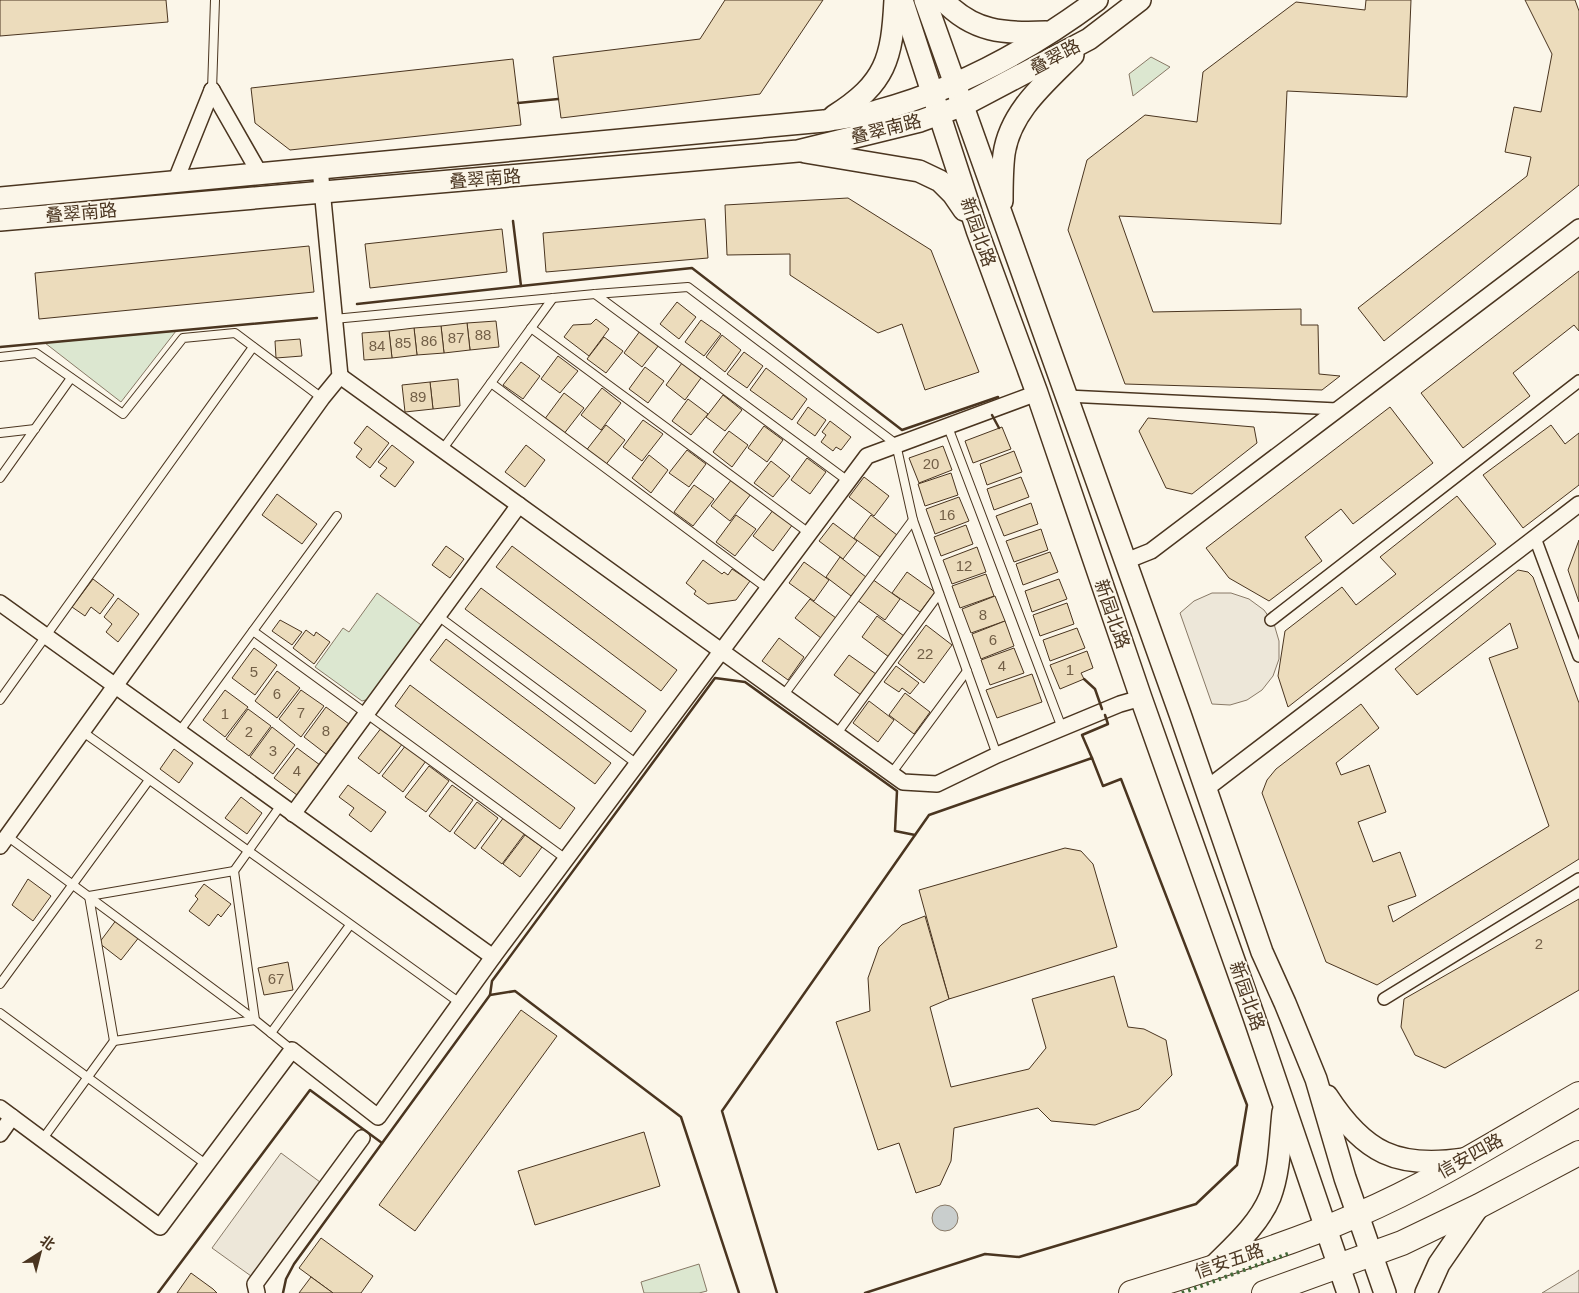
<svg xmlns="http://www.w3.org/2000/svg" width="1579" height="1293" font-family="Helvetica,'Noto Sans SC',sans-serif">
  <rect width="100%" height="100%" fill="#fbf6e9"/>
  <g fill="#dce7d0" stroke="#887966">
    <polygon points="1151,57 1170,67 1133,96 1129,74"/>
    <polygon points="176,331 121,402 45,343"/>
    <polygon points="377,593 424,627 373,698 362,701 315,667 343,628 349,632"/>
    <polygon points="699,1264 707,1291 699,1293 644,1293 641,1282"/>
  </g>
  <g fill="#ede7d9" stroke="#887966">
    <polygon points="1212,593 1231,593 1249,599 1264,610 1274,624 1279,641 1279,659 1273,676 1262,690 1247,700 1230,705 1212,704 1180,613 1194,601"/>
    <polygon points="281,1153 320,1182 251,1276 212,1248"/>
    <polygon points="1579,1270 1579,1293 1542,1293 1575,1273"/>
  </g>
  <circle fill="#c9cecd" stroke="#887966" cx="945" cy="1218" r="13"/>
  <g fill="#ecdcbc" stroke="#4a3520">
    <polygon points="0,0 166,0 168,22 0,36"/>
    <polygon points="725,0 823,0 760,94 561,118 553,57 700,39"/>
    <polygon points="1366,0 1411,0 1407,97 1287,91 1281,224 1119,216 1153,312 1301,309 1301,325 1318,325 1319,374 1340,376 1322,390 1125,384 1068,230 1087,160 1145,115 1197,122 1203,72 1296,2 1365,10"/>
    <polygon points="1525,0 1575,0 1579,11 1579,185 1384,341 1358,308 1527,176 1531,157 1505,152 1514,107 1541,112 1552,54"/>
    <polygon points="513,59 521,125 290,150 255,123 251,88"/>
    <polygon points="848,198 931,250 979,372 925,390 902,324 878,333 790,275 790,254 727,255 725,205"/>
    <polygon points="705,219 708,258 546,272 543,233"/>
    <polygon points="502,229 507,272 370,288 365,244"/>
    <polygon points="309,246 314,292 39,319 35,273"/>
    <polygon points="1579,271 1579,331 1574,325 1513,373 1530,396 1463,448 1421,393"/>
    <polygon points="677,302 696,317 679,339 660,324"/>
    <polygon points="596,319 609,329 589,356 564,337 573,325 591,324"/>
    <polygon points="701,320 721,334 704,356 685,342"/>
    <polygon points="496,321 499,347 470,350 467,323"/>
    <polygon points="467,323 470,350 444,353 441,326"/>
    <polygon points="441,326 444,353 417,355 414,328"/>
    <polygon points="414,328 417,355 392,358 389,331"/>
    <polygon points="389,331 392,358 364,360 362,333"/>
    <polygon points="640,331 659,345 642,367 624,353"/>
    <polygon points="722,335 741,350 725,372 706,357"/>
    <polygon points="604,337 623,351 606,373 587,359"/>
    <polygon points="300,339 302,356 276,358 275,341"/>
    <polygon points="744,352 763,366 747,388 727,374"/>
    <polygon points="558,356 578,371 560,393 541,379"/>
    <polygon points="521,362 540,376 523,399 503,385"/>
    <polygon points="682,363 701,378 685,400 666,385"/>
    <polygon points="645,367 664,381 648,403 629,389"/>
    <polygon points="766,368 807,399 792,420 750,390"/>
    <polygon points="458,379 460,406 433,409 430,382"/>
    <polygon points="430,382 433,409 405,412 402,385"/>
    <polygon points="602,388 621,403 601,430 581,415"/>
    <polygon points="564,393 584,408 563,435 544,420"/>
    <polygon points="723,395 742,410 725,431 706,417"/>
    <polygon points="688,399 708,414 691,435 672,421"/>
    <polygon points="808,407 826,420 815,436 797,423"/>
    <polygon points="1390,407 1433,463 1353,524 1341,509 1305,537 1322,561 1269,601 1229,578 1206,548"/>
    <polygon points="1148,418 1254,427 1257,443 1192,494 1166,488 1139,431"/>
    <polygon points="643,420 663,434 642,461 623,447"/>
    <polygon points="830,421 851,437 841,450 836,447 833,451 821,442 826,435 822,432"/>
    <polygon points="606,425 625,440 604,467 585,452"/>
    <polygon points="1551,425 1565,444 1579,433 1579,485 1523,528 1483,475"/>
    <polygon points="367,426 389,443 370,468 356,457 362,449 354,443"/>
    <polygon points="764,426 783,440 767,462 748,448"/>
    <polygon points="1002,427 1011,449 973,463 965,441"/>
    <polygon points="729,431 748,445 732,467 713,452"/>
    <polygon points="392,445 414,462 395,487 380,476 387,468 378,462"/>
    <polygon points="526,445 545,460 525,487 505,472"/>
    <polygon points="943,446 952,470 919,483 909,458"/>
    <polygon points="687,450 706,464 689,487 669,473"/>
    <polygon points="1014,451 1022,472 987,485 980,464"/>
    <polygon points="649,455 668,470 651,493 632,478"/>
    <polygon points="807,458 826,472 810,494 791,480"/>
    <polygon points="771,461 790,476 773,497 754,483"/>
    <polygon points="951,473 958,495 925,506 918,484"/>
    <polygon points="864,477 889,496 874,516 849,497"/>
    <polygon points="1021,477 1029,497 994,510 987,489"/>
    <polygon points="732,479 751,494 730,521 711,506"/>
    <polygon points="694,485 714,499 693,526 674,512"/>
    <polygon points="277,494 317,524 302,544 262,515"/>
    <polygon points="1457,496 1496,544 1288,707 1278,676 1285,631 1342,587 1356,605 1396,574 1380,557"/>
    <polygon points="959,497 969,521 935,534 926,509"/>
    <polygon points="1031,503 1038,524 1004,536 996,516"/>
    <polygon points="774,509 793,524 773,551 753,536"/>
    <polygon points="736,515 756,529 735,556 716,542"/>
    <polygon points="871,515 897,535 880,557 854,538"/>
    <polygon points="833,523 857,541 843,559 819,541"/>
    <polygon points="966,525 973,544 941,556 934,537"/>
    <polygon points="1041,529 1048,550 1014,562 1006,541"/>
    <polygon points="1579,540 1579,602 1568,570"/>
    <polygon points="446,546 464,559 450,578 432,565"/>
    <polygon points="512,546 677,670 661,691 496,567"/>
    <polygon points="977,547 986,572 952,584 943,560"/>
    <polygon points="1050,552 1058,572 1023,585 1016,564"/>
    <polygon points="840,557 866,577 851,596 826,577"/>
    <polygon points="703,560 722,574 724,572 728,575 732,569 750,581 736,600 708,604 694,594 696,591 686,583"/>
    <polygon points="804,562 829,580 814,601 789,583"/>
    <polygon points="1518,570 1528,572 1533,577 1579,703 1579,859 1377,985 1326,962 1262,793 1267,780 1276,769 1361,704 1379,728 1336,763 1341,775 1369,765 1386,812 1358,822 1373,862 1400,852 1416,896 1388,906 1393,922 1549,826 1489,658 1518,648 1510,623 1417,695 1395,669"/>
    <polygon points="907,572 935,592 920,612 892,593"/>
    <polygon points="986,574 994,596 960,608 952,586"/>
    <polygon points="93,579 114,595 100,614 91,607 85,616 72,607"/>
    <polygon points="872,579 900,599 885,620 857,600"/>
    <polygon points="1059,579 1067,599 1032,612 1025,591"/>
    <polygon points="481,588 646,711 631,732 465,609"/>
    <polygon points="995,596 1005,621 971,633 962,609"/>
    <polygon points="118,598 139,614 118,642 106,632 112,624 104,617"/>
    <polygon points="810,599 836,618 821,638 795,618"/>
    <polygon points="1067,603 1074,624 1040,636 1033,615"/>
    <polygon points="877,616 904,636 889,657 862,637"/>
    <polygon points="280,620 302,632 292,645 272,631"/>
    <polygon points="1005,621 1014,646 981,659 972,634"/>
    <polygon points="926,625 952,645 924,683 898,663"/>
    <polygon points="1077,628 1085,648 1050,661 1043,640"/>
    <polygon points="306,630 314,636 316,632 330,642 314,664 293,648"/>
    <polygon points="779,638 804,657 788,680 762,661"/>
    <polygon points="446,639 611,763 595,784 430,660"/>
    <polygon points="254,648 277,665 255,695 232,678"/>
    <polygon points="1014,648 1024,673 990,685 981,660"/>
    <polygon points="1087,651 1093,668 1081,673 1084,679 1060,689 1050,665"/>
    <polygon points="849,655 876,674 861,695 834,675"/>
    <polygon points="896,666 919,683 910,694 902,688 899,692 884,682"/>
    <polygon points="277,671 300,688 277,718 255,701"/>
    <polygon points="1032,674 1042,702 997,718 986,690"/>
    <polygon points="410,685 575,808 560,829 395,706"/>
    <polygon points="225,690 248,707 225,737 203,720"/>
    <polygon points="301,690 324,706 301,737 279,719"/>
    <polygon points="905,693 930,712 914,734 889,715"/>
    <polygon points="869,701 894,720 878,742 853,723"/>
    <polygon points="326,707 349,724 326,754 304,737"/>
    <polygon points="248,709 271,726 249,756 226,739"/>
    <polygon points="272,727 295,745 273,774 250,757"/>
    <polygon points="382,727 403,743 379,774 358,758"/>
    <polygon points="406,745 426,761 403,792 382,776"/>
    <polygon points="297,748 320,765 297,795 274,778"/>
    <polygon points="174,749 193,763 179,783 160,769"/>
    <polygon points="429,766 449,781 426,812 405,797"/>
    <polygon points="348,785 386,812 371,832 349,815 354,808 339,797"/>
    <polygon points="452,785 473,800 450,832 429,816"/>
    <polygon points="241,797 262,813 247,834 225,818"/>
    <polygon points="477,802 498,818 475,849 454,833"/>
    <polygon points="504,817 525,833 502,864 481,848"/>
    <polygon points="525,835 542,847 520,877 503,864"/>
    <polygon points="1065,848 1081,851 1093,864 1117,947 949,999 919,890"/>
    <polygon points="28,879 51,896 33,921 12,905"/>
    <polygon points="204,884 231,904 221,917 218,914 209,926 189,911 198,899 195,896"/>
    <polygon points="1579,899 1579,990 1445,1068 1415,1055 1401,1027 1404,999"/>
    <polygon points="925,916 949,999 930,1007 951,1087 1029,1069 1046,1048 1032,999 1114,976 1128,1027 1144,1029 1166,1040 1172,1075 1139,1109 1095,1125 1051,1121 1038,1108 954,1128 951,1161 940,1185 916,1193 899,1143 878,1150 836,1022 870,1011 868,978 879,947 902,925"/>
    <polygon points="117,919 140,936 121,960 99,943"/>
    <polygon points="288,962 293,990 264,995 258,968"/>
    <polygon points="521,1010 557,1036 415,1231 379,1205"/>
    <polygon points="644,1132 660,1186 535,1225 518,1171"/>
    <polygon points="321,1238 373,1276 361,1293 333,1293 299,1268"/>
    <polygon points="191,1273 213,1289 217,1293 177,1293"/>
    <polygon points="311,1277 333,1293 299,1293"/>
  </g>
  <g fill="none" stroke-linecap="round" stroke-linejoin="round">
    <g stroke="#4a3520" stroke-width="10">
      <g id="service">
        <polyline points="212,90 215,0"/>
        <polyline points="595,294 848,481"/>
        <polyline points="334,319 595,294 688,287 896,444 913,520 997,755"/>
        <polyline points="531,328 809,533"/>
        <polyline points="0,357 36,353 123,414 183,338 235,333 322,398"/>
        <polyline points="491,383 768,589"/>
        <polyline points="948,427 1062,728"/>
        <polyline points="0,433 35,429"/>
        <polyline points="442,450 553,298"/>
        <polyline points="0,478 71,378"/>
        <polyline points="438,616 637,764"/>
        <polyline points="253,631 566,859"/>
        <polyline points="783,696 913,520"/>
        <polyline points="0,700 253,347"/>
        <polyline points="83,732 460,1003"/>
        <polyline points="179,732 337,516"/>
        <polyline points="836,735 939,594"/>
        <polyline points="891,774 967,671"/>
        <polyline points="7,836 255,1020 292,1050"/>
        <polygon points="234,871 255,1020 114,1041 89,896"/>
        <polyline points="234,871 281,805"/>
        <polyline points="0,984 149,780"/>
        <polyline points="0,1013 207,1165"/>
        <polyline points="271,1033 350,925"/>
        <polyline points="42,1140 114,1041"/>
      </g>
    </g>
    <g stroke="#4a3520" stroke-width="14">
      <g id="pedestrian">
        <polyline points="1067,396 1337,409"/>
        <polyline points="1535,538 1579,656"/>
        <polyline points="1271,620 1579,381"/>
        <polyline points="1384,999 1579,879"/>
      </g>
    </g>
    <g stroke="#4a3520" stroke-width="18">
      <g id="minor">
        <polyline points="212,90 260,174"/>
        <polyline points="175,182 212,90"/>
        <polyline points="340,376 903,782 937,784 997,755 1120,704 1141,698"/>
        <polyline points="1126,561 1151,551 1579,227"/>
        <polyline points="0,603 493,957"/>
        <polyline points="1206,789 1579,504"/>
        <polyline points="293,814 519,505"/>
        <polyline points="0,846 322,398 340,376 320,168"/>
        <polyline points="0,1108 160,1227 292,1050 378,1117 493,957 867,456 1037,393"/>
        <polyline points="0,1134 12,1117"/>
        <polyline points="257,1293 255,1284 362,1138"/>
      </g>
    </g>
    <g stroke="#4a3520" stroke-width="24">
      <g id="secondary">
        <polyline points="902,0 977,230 1037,393 1141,698 1253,1014 1348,1293"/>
        <polyline points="925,0 1180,714 1262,952 1285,1003 1316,1079 1345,1178 1385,1293"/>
        <path d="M943,0C973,32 1004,34 1046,32"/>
        <path d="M834,116C886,83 892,59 895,0"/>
        <polyline points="805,152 919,171 940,181 953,194 964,210"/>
        <path d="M0,198L824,121C842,118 860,116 877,111C956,90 1031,49 1097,0"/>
        <path d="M1002,201C1002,185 1002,170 1004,154C1010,112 1044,84 1073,55"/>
        <polyline points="0,220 798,151 920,121 964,105 1089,39 1140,0"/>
        <path d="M1327,1096C1364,1153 1397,1169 1464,1159"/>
        <path d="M1214,1266C1234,1246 1259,1224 1270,1197C1280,1171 1280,1139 1283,1112"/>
        <polyline points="1426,1293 1439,1264 1479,1206"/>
      </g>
    </g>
    <g stroke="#4a3520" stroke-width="26">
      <g id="primary">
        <path d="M1131,1293C1207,1269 1284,1247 1357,1215C1434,1182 1506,1136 1579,1094"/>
        <polyline points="1264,1293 1402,1243 1479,1206 1579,1153"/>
      </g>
    </g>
    <use href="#service" stroke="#fbf6e9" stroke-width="8"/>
    <use href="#pedestrian" stroke="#fbf6e9" stroke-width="11"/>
    <use href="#minor" stroke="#fbf6e9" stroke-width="15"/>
    <use href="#secondary" stroke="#fbf6e9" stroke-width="21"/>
    <use href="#primary" stroke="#fbf6e9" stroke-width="24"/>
    <polyline stroke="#436837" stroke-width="4" stroke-dasharray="2.5 4" stroke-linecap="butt" points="1182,1293 1290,1253"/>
    <g stroke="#4a3520" stroke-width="2.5">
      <polyline points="518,103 558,99"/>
      <polyline points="513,221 521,286 692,268 902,430 998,397"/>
      <polyline points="357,304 521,286"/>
      <polyline points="0,347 317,318"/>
      <polyline points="992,415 999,428"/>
      <polyline points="1084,679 1095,689 1102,709"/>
      <polyline points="1092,758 1082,735 1108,724 1105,715"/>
      <polyline points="490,995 492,981 715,678 745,682 897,791 895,831 915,835"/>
      <polyline points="158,1293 310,1090 382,1143"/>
      <polyline points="283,1293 286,1279 294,1264 490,995 515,991 681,1117 739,1293"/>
      <polyline points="777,1293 722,1111 929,815 1092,758 1103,786 1121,779 1247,1105 1237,1165 1196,1204 1019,1257 985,1254 865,1293"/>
    </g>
  </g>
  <g text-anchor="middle" stroke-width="4" stroke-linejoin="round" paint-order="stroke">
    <g font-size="15" fill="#725f47">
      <text x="483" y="340">88</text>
      <text x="456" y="343">87</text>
      <text x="429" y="346">86</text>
      <text x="403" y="348">85</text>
      <text x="377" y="351">84</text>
      <text x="418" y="402">89</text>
      <text x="931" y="469">20</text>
      <text x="947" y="520">16</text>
      <text x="964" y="571">12</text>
      <text x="983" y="620">8</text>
      <text x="993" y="645">6</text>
      <text x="925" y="659">22</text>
      <text x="1002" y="671">4</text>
      <text x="1070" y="675">1</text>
      <text x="254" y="677">5</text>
      <text x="277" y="699">6</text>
      <text x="301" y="718">7</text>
      <text x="225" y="719">1</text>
      <text x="326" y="736">8</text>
      <text x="249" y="737">2</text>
      <text x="273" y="756">3</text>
      <text x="297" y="776">4</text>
      <text x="1539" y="949">2</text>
      <text x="276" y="984">67</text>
    </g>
    <g font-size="18" fill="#4a3520" stroke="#fbf6e9">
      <text transform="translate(1055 57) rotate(-28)" y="6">叠翠路</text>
      <text transform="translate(886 129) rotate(-14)" y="6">叠翠南路</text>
      <text transform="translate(485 179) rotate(-5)" y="6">叠翠南路</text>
      <text transform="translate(81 213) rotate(-5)" y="6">叠翠南路</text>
      <text transform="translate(978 232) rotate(71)" y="6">新园北路</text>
      <text transform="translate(1112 614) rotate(71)" y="6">新园北路</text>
      <text transform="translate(1247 996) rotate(71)" y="6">新园北路</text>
      <text transform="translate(1470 1156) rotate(-29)" y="6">信安四路</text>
      <text transform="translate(1229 1261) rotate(-19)" y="6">信安五路</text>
    </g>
  </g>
  <g transform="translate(40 1253) rotate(36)" stroke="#fbf6e9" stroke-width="4" paint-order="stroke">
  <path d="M0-4L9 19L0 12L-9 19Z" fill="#4a3520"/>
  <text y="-8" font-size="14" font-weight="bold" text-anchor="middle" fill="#4a3520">北</text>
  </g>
</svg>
